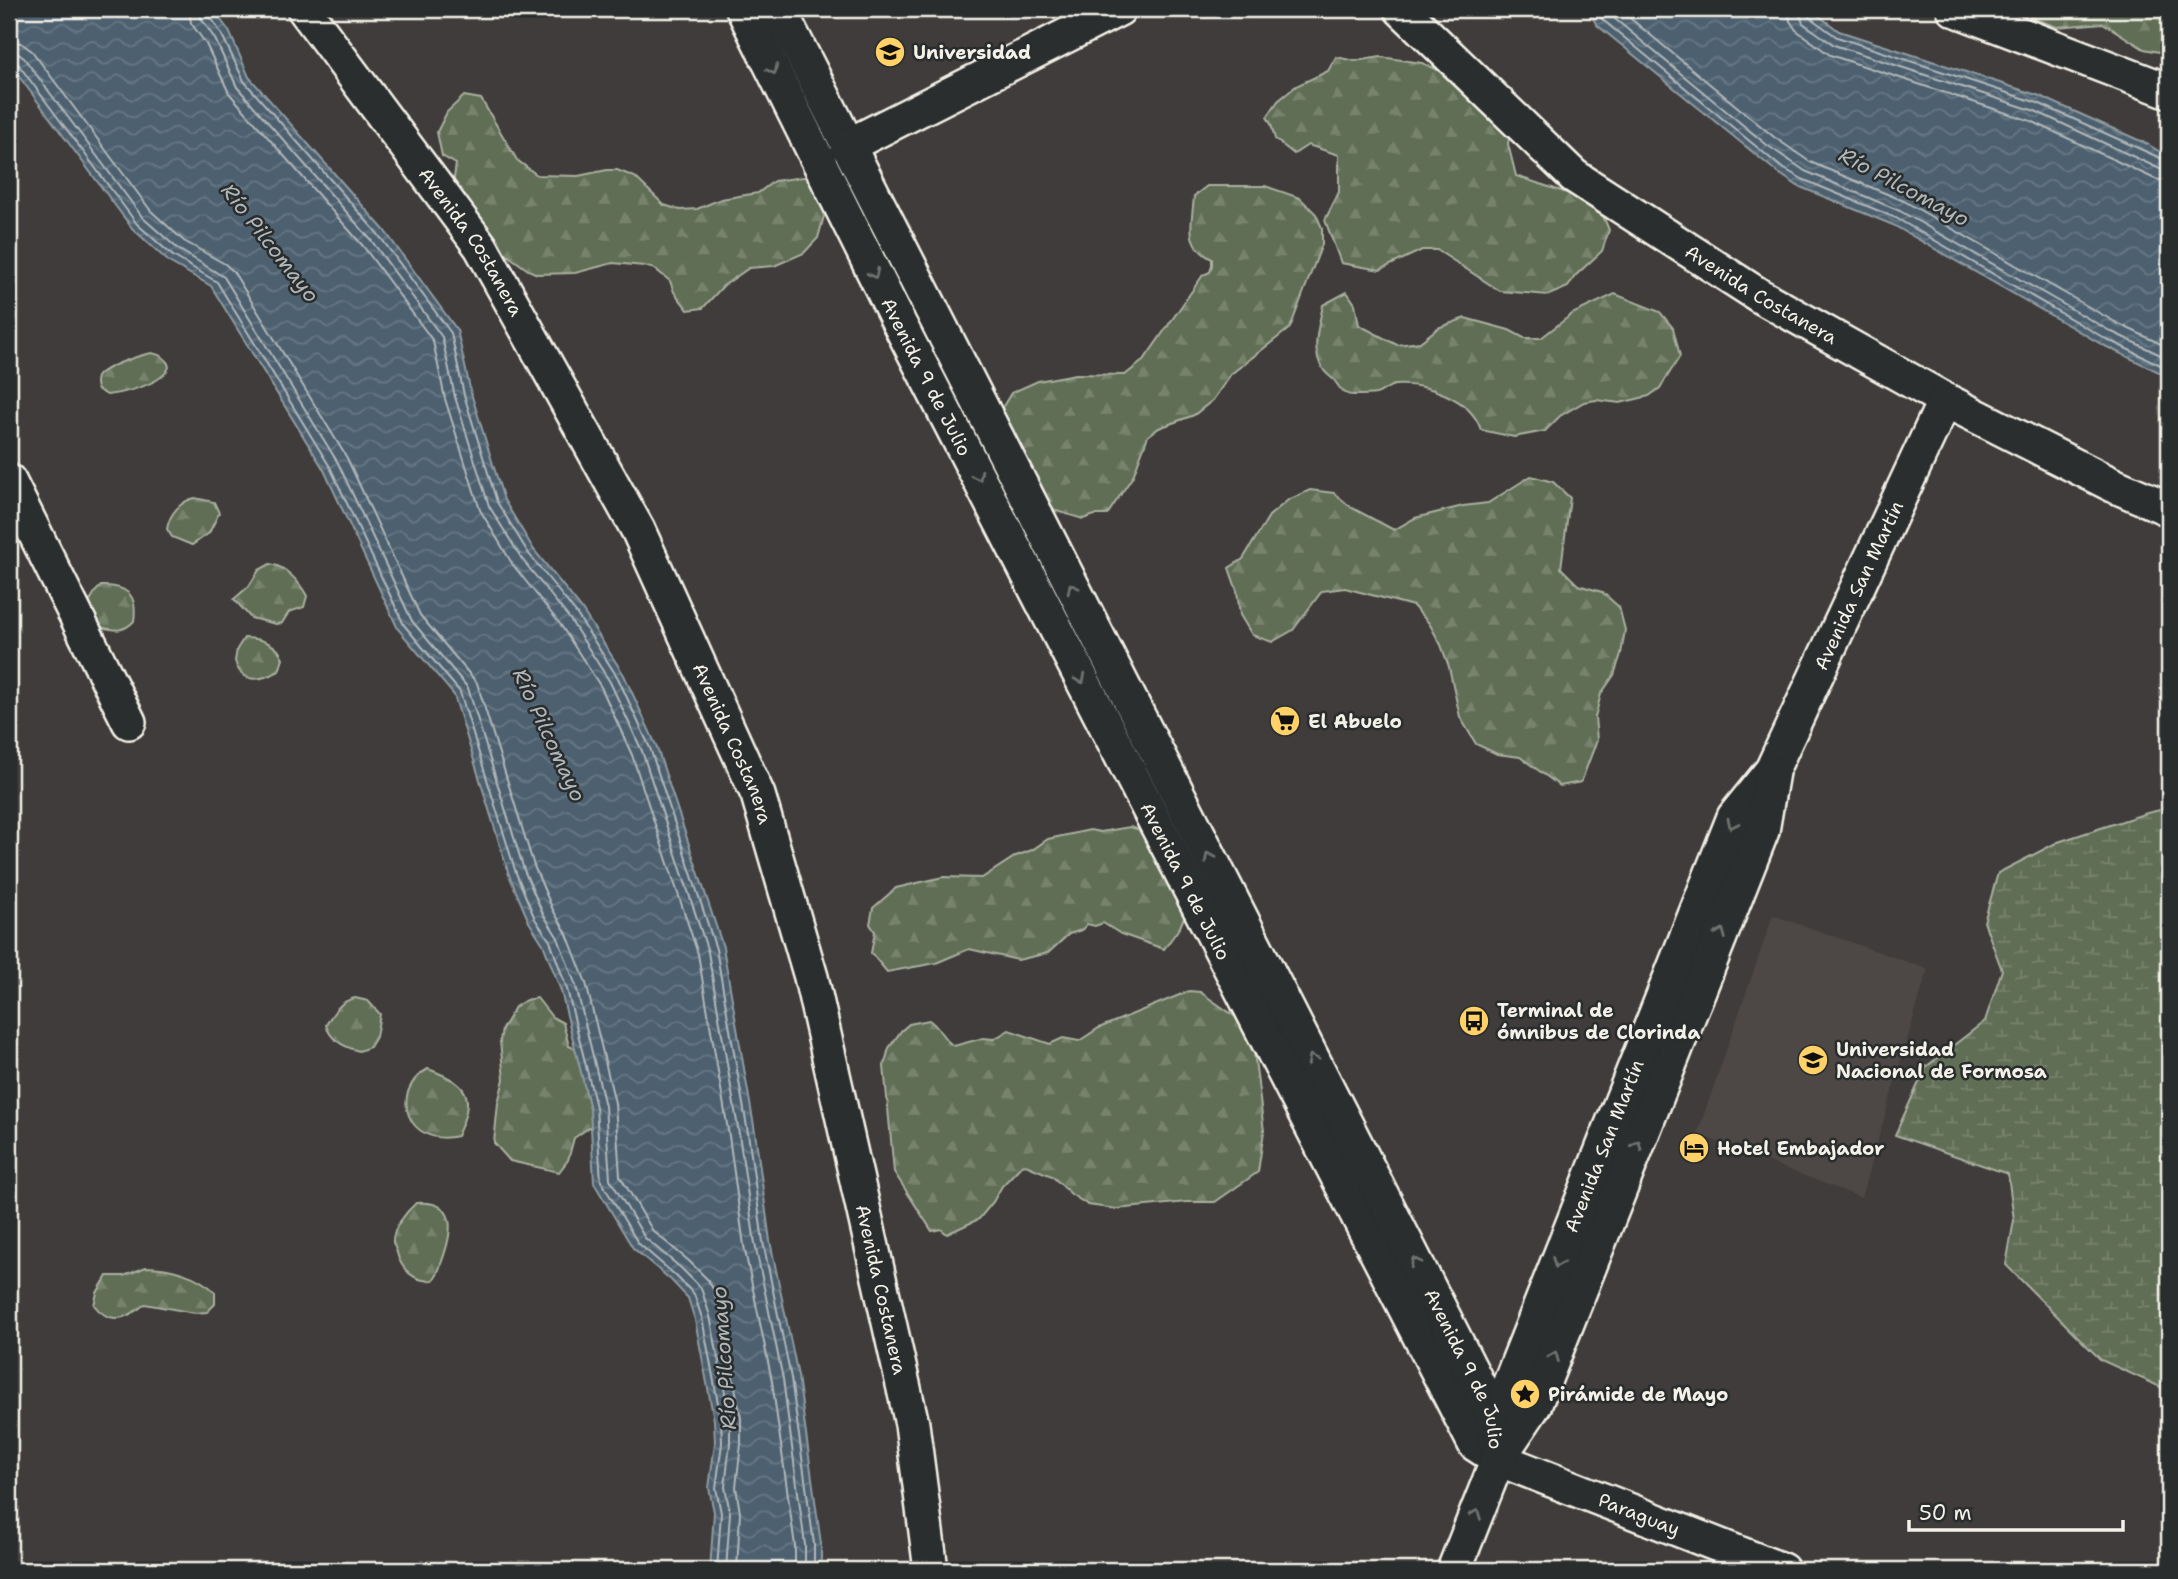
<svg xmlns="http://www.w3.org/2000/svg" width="2178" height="1579" font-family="'Shantell Sans',sans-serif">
  <defs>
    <pattern id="forest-firs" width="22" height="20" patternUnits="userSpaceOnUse" patternTransform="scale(1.75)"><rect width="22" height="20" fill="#616e56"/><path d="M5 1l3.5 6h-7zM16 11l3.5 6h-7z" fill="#78836e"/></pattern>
    <pattern id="wetland-marsh" width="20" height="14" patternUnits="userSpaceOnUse" patternTransform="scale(1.75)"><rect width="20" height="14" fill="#616e56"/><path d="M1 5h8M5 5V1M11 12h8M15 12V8" fill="none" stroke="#78836e"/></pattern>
    <pattern id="water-waves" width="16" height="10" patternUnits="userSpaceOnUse" patternTransform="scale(1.75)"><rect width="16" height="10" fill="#4d6170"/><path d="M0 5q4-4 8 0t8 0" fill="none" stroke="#677884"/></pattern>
  </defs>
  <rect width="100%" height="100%" fill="#3f3c3b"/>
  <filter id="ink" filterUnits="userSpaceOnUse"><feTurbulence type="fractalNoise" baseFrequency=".0143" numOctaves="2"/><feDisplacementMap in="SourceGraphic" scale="14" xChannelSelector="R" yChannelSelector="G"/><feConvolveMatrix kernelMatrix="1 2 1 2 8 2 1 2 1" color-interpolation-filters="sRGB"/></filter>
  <g filter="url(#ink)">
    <polygon fill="#4e4644" points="1773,915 1928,969 1861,1198 1697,1134"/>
    <g fill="url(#forest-firs)" stroke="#aab09f" stroke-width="2">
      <polygon points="2021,9 2169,9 2169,54 2144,49 2103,23 2057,27 2035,19"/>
      <polygon points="1336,57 1355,61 1381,57 1422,63 1452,76 1510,132 1508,144 1516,176 1573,195 1602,213 1609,230 1602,251 1575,276 1568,287 1549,295 1500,291 1437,250 1422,250 1380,270 1341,263 1325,220 1339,192 1339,155 1308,145 1294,154 1275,139 1271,124 1267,117 1278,101 1296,86 1328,71"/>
      <polygon points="464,96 481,99 517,160 537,175 578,176 607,170 617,170 635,177 664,205 680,210 697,209 721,199 758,193 774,181 818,175 827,205 818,238 804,253 774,266 749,268 723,286 703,308 688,310 674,292 670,281 655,269 644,266 613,263 575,273 537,274 528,270 492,244 453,185 456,164 442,156 437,132 447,112"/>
      <path d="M1207,186H1265L1300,198L1316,214L1322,228V244L1290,328L1231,374L1213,400L1194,415L1159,428L1148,436L1133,476L1107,515H1095L1083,519L1043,507L990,428L1011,393L1038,381L1076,374L1125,375L1144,360L1203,275L1210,272L1212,265V259C1183,244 1192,225 1194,196Z"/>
      <path d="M1347,292L1355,304L1359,325L1397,345L1420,342L1438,328L1465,318L1509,330L1524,338H1541L1572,314L1615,294L1660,312L1673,328L1680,356L1660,388L1649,396L1620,403L1596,400L1584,402L1560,416L1545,431L1514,437L1481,430C1471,398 1426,383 1395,385C1388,386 1383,392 1376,394C1370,395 1361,395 1354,395C1343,395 1340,388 1334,380C1330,376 1325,373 1323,369C1310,350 1319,326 1323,305Z"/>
      <path d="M152,353C161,355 167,358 169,367C163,384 124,393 107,395L97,389C96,384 95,382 97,377C103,367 140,355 152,353Z"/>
      <polygon points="1531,476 1553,482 1570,498 1561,568 1578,585 1602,592 1619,607 1625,630 1621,654 1614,675 1601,694 1595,717 1597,740 1581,782 1560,786 1520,757 1497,754 1476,744 1460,717 1449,667 1441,645 1429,623 1413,606 1345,588 1322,591 1293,630 1272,642 1252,635 1240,615 1237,591 1229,568 1243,559 1269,516 1288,500 1310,490 1334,493 1352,508 1394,530 1415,518 1463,506 1488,503"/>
      <path d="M195,498L214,502L219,513L209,533L192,545L172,537L167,529C169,515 180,501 195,498Z"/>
      <path d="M270,564C286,566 300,583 307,596L304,607L289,612L282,623L276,624L251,618L234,599L249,586L259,570Z"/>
      <path d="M101,586C127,585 138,595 134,621C123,633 114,630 100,627L88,604L95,592Z"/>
      <path d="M244,638C259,638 278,643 283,659L279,671C262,680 242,686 235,661L237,649Z"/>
      <polygon points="1130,827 1143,831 1189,905 1180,927 1164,949 1121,934 1103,923 1095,926 1087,924 1082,930 1069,934 1048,953 1018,960 969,949 936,963 887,972 871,953 875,932 870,924 873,908 896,888 943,877 982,878 1016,856 1032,850 1048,839 1090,830 1100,832"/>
      <path d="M1189,991L1200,992L1243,1022L1252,1036L1264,1131L1258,1172L1215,1202H1187L1116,1209L1088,1205L1071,1194L1052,1176L1023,1164L1002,1186L993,1202L979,1219L947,1234L941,1229L932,1231L894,1172L884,1066L889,1048L901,1031L909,1024L929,1020C940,1027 942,1039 954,1046L983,1038L994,1039L1009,1030L1050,1044L1063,1038L1079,1041L1099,1028Z"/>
      <path d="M355,998L368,1001L380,1014L376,1037L370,1047L359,1051C344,1047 330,1040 326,1025C333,1013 340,1001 355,998Z"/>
      <polygon points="537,998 552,1017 563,1023 569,1046 580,1051 594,1124 574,1138 568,1160 559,1172 510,1161 494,1143 498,1103 504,1079 500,1041 502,1029 515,1007 526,1000"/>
      <path d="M428,1069C469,1084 476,1095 457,1136C407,1148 388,1091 428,1069Z"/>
      <path d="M416,1203C468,1199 447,1247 437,1275L433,1280C415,1283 401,1269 397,1253C397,1250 393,1245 393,1242C392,1229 406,1212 416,1203Z"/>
      <path d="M146,1267C170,1267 198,1275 215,1292V1304L207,1312L195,1313L145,1304C127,1319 110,1326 94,1305L97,1293L107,1276H124Z"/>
    </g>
    <polygon fill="url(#wetland-marsh)" stroke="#aab09f" stroke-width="2" points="2169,808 2169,1391 2101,1360 2006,1265 2014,1220 2008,1174 1895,1135 1926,1067 1985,1021 2002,970 1984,922 1998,873 2058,842 2147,813"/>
    <g fill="url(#water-waves)" stroke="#909ba0" stroke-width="2">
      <polygon points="9,9 213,9 229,31 249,77 384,230 457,330 471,393 504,500 534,550 581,608 624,675 656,745 723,947 755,1132 770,1241 798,1376 821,1544 821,1570 710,1570 714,1512 709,1488 715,1443 714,1420 695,1320 688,1298 671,1280 633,1248 594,1183 590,1109 561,991 543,944 529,922 509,875 454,695 398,629 324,470 211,286 169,262 132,228 9,63"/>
      <polygon points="1587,9 1810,9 1839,31 2040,96 2145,143 2169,157 2169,377 2103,345 1893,225 1798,186 1777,172 1597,25"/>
    </g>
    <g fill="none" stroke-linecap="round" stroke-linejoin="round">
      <g stroke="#b1b7b8" stroke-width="2">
        <polyline points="189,9 191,23 206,44 229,93 363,246 433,341 445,399 480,510 513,565 560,624 601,687 632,755 698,954 729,1136 744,1246 772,1381 795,1546 795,1570"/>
        <polyline points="199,9 201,18 215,39 237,87 371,240 442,337 455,397 489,506 522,559 569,618 610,682 642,751 708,952 739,1134 755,1244 783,1379 805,1545 805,1570"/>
        <polyline points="208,9 209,14 222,35 244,81 378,234 451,333 464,395 497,502 529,554 576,613 618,678 650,748 716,949 748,1133 763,1242 791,1378 814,1544 814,1570"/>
        <polyline points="1595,9 1603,20 1781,167 1802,179 1896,218 2106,339 2169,369"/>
        <polyline points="1605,9 1609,14 1767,145 1805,171 1900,211 2110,331 2169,359"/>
        <polyline points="1619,9 1774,137 1810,162 1904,201 2115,322 2169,348"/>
        <polyline points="1788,9 1790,21 1796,30 1830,55 2031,121 2155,179 2169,182"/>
        <polyline points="1798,9 1803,23 1834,45 2035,111 2160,169 2169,171"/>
        <polyline points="1807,9 1809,17 1837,37 2038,103 2169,162"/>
        <polyline points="9,41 21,43 32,51 151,211 184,241 225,264 233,271 347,458 420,615 477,683 534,866 553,910 567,934 586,983 615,1103 620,1176 653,1231 689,1261 708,1280 713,1289 721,1315 741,1418 741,1444 736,1487 740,1513 737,1570"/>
        <polyline points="9,52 17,53 24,58 143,218 178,249 224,277 338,463 412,621 468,688 524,870 543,914 558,938 576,986 605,1106 610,1179 645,1238 681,1268 701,1288 710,1316 730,1419 730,1443 725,1487 730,1513 726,1570"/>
        <polyline points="9,60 18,64 137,224 173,256 217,282 330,467 404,625 460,692 516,873 535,919 550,941 567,989 596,1107 601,1181 638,1243 675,1275 694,1294 702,1318 721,1419 722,1443 716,1488 721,1513 717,1570"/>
      </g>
      <g stroke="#f4f1e8" stroke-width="38">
        <g id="minor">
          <path id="s1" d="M304,9L481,247L638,530L758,795L811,977L912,1424L931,1570"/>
          <path id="s2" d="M743,9L900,325L1475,1444L1498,1459L1782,1570"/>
          <path id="s3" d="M779,9L1492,1412L1498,1459"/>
          <path id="s4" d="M1401,9L1574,176L1760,296L1945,400L2113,485L2169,509"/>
          <polyline points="1954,9 2169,91"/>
          <polyline points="847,146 1119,9"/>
          <polyline points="9,481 129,722"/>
          <path id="s5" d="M1501,1435L1507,1390L1734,817L1772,770L1945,400"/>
          <polyline points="1454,1570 1498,1459 1535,1404 1762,831 1772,772"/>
        </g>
      </g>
      <use href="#minor" stroke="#2a2d2e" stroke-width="33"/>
    </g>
    <defs><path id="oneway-chevron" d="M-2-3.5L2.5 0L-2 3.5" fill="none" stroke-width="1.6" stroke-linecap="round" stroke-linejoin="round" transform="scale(1.75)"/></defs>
    <g stroke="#71726f">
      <use href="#oneway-chevron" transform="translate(773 70) rotate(64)"/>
      <use href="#oneway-chevron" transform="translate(874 274) rotate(64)"/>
      <use href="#oneway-chevron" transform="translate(978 476) rotate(63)"/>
      <use href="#oneway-chevron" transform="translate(1072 588) rotate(-117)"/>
      <use href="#oneway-chevron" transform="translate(1081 679) rotate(63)"/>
      <use href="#oneway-chevron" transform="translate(1732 824) rotate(115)"/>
      <use href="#oneway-chevron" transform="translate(1209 857) rotate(-117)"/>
      <use href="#oneway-chevron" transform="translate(1721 933) rotate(-68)"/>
      <use href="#oneway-chevron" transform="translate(1312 1059) rotate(-117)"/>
      <use href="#oneway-chevron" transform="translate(1637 1145) rotate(-68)"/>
      <use href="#oneway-chevron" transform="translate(1415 1262) rotate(-117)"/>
      <use href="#oneway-chevron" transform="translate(1557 1263) rotate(112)"/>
      <use href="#oneway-chevron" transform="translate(1554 1356) rotate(-68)"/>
      <use href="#oneway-chevron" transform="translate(1476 1514) rotate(-69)"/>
    </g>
  </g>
  <defs>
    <g id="university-disc" transform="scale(1.575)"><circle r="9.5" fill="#ffd166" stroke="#2a2d2e"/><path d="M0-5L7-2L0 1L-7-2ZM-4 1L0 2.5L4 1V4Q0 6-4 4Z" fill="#111"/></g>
    <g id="supermarket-disc" transform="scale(1.575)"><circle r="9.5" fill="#ffd166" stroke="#2a2d2e"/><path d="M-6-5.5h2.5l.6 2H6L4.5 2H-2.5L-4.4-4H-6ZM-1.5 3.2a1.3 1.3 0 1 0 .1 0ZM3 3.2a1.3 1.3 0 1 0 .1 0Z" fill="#111"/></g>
    <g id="bus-disc" transform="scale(1.575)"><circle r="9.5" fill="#ffd166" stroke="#2a2d2e"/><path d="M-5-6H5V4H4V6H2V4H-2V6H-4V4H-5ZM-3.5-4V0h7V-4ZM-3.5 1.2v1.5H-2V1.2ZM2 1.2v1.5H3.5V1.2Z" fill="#111"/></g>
    <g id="hotel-disc" transform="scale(1.575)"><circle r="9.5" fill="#ffd166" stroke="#2a2d2e"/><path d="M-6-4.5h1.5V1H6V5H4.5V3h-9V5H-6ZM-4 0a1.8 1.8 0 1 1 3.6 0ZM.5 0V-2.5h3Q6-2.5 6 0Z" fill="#111"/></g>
    <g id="sight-disc" transform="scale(1.575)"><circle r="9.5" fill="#ffd166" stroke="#2a2d2e"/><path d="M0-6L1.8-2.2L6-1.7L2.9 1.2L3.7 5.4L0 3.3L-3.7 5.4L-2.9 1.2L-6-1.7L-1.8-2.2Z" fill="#111"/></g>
  </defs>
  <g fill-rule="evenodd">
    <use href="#university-disc" x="890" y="52"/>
    <use href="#supermarket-disc" x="1285" y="721"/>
    <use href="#bus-disc" x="1474" y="1021"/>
    <use href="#university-disc" x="1813" y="1060"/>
    <use href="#hotel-disc" x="1694" y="1148"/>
    <use href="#sight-disc" x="1525" y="1394"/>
  </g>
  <g text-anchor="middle" stroke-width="5" stroke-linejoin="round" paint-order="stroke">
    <g font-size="19" font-weight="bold" fill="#f4f1e8" stroke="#2a2d2e" text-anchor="start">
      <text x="913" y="59">Universidad</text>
      <text x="1308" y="728">El Abuelo</text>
      <text x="1497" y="1017">Terminal de<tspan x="1497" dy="22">ómnibus de Clorinda</tspan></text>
      <text x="1836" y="1056">Universidad<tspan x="1836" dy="22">Nacional de Formosa</tspan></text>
      <text x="1717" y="1155">Hotel Embajador</text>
      <text x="1548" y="1401">Pirámide de Mayo</text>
    </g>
    <g font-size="19" fill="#f4f1e8" stroke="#2a2d2e">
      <text dy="7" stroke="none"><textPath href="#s1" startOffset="287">Avenida Costanera</textPath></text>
      <text dy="7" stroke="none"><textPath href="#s4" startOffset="462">Avenida Costanera</textPath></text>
      <text dy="7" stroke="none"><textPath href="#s2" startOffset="411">Avenida 9 de Julio</textPath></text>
      <text dy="7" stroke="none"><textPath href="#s5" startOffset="926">Avenida San Martín</textPath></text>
      <text dy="7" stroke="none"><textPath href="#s1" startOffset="854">Avenida Costanera</textPath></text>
      <text dy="7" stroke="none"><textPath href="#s2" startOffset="978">Avenida 9 de Julio</textPath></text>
      <text dy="7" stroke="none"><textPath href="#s5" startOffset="308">Avenida San Martín</textPath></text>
      <text dy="7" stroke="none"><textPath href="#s1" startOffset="1421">Avenida Costanera</textPath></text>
      <text dy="7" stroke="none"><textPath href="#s3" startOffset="1524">Avenida 9 de Julio</textPath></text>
      <text dy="7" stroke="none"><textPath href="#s2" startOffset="1790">Paraguay</textPath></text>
    </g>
    <g font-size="21" font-style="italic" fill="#b1b7b8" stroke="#2a2d2e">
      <text transform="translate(1904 187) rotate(28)" y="7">Río Pilcomayo</text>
      <text transform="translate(270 243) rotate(52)" y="7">Río Pilcomayo</text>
      <text transform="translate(549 735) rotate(65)" y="7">Río Pilcomayo</text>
      <text transform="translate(724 1358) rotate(-94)" y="7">Río Pilcomayo</text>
    </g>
  </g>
  <rect width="2178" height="1579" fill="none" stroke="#2a2d2e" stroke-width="35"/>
  <rect x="18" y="18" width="2143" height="1544" fill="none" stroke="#f4f1e8" stroke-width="2.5" filter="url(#ink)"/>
  <path d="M1909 1520v10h214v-10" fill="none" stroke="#f4f1e8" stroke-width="3.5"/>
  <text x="1919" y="1520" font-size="21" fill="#f4f1e8" stroke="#2a2d2e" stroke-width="5" paint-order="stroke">50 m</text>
</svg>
